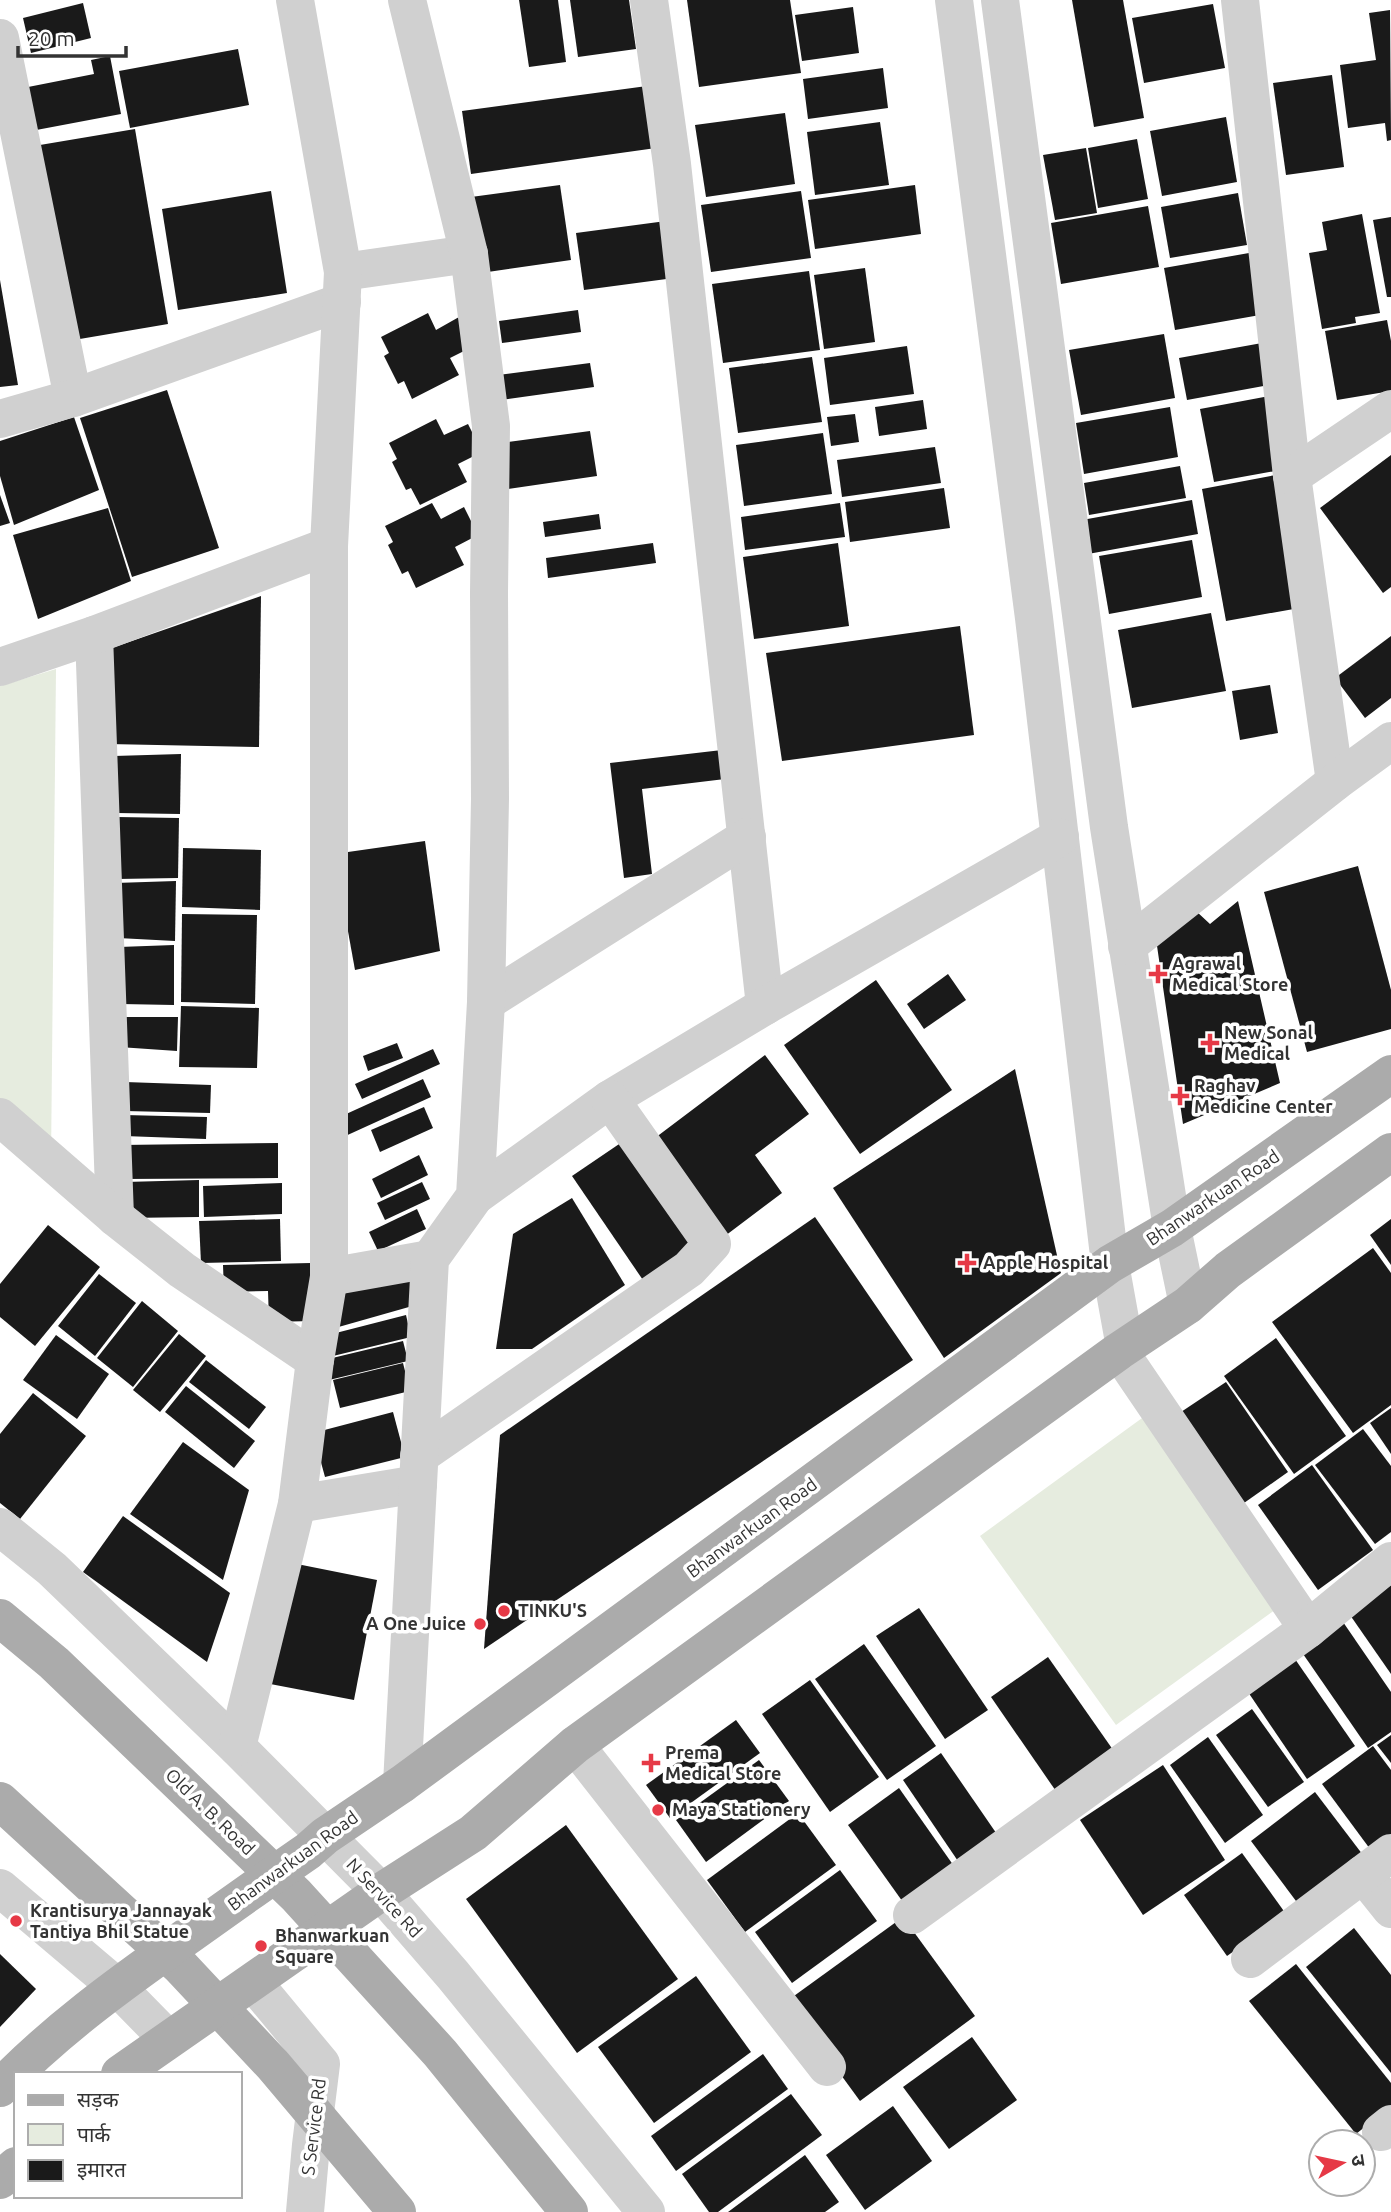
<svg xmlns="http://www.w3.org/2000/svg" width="1391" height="2212" font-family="Ubuntu,'Noto Sans Devanagari',sans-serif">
  <rect width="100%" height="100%" fill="#fff"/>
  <g fill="#e6ecdf">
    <polygon points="56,669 51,1160 0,1119 0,686"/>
    <polygon points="1160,1405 1297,1594 1116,1725 980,1536"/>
  </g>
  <g fill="#1a1a1a">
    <polygon points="519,0 558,0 566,62 529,67"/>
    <polygon points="570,0 629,0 636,49 578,57"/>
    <polygon points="687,0 790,0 801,73 699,87"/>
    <polygon points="1072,0 1123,0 1144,118 1094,127"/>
    <polygon points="83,3 91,38 31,53 23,18"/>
    <polygon points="1213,4 1225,68 1144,83 1132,18"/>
    <polygon points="853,7 859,53 802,61 795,15"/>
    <polygon points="1390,10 1391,140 1387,141 1385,123 1348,128 1340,65 1376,60 1369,13"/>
    <polygon points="238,49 249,105 130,128 119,71"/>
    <polygon points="110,56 121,114 31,131 23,88 94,74 91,60"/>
    <polygon points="883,68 888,108 808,119 803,79"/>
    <polygon points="1332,75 1344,167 1286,175 1273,83"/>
    <polygon points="647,86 656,148 471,174 462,111"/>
    <polygon points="785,113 795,184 706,197 695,125"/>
    <polygon points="1226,117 1237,182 1162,196 1150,131"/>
    <polygon points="880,122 889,185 815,195 807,132"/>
    <polygon points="135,129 168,324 68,341 34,146"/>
    <polygon points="1137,139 1148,199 1098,208 1088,148"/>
    <polygon points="1086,148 1097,213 1055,220 1043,155"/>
    <polygon points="560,185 571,260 481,273 471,197"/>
    <polygon points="915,185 921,234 815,249 808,200"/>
    <polygon points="271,191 287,293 178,310 162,209"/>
    <polygon points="801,191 811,258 711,272 701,205"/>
    <polygon points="1238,193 1247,245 1170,258 1161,207"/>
    <polygon points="1148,206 1159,267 1061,284 1051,223"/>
    <polygon points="1362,214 1380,313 1355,317 1356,323 1322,329 1309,253 1327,250 1322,222"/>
    <polygon points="1391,217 1391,297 1387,297 1373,220"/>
    <polygon points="666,221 674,278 584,290 576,233"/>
    <polygon points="1249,253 1260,315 1175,330 1164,268"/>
    <polygon points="865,268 875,342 824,349 814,275"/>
    <polygon points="809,271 820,350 723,363 712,284"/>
    <polygon points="0,280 18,385 0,387"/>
    <polygon points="578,310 581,332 502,343 499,321"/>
    <polygon points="428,313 436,330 459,317 474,346 450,358 459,375 412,399 404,381 398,384 384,356 389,353 381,337"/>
    <polygon points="1387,320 1391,341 1391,391 1337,400 1325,331"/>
    <polygon points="1164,334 1175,398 1081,415 1069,350"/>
    <polygon points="1262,343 1269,385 1187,400 1179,358"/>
    <polygon points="907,346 914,394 830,405 824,358"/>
    <polygon points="812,357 822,422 738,433 729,368"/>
    <polygon points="590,363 594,387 501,400 498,375"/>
    <polygon points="167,390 219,548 132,577 80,418"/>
    <polygon points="1274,395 1286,469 1214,482 1200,409"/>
    <polygon points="923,400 927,429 879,436 875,407"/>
    <polygon points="1170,407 1178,457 1084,474 1076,423"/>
    <polygon points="855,414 859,442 831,446 827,417"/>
    <polygon points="74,417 99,490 14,525 0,476 0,441"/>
    <polygon points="436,419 444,435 468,424 482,452 458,464 467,482 420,505 411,488 406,490 392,462 397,459 389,443"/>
    <polygon points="590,431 597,476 508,489 501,443"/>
    <polygon points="823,433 832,494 744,506 736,445"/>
    <polygon points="935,447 941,483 842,497 837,460"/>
    <polygon points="1391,455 1391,587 1383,593 1320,508"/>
    <polygon points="1180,466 1186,498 1089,515 1084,483"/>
    <polygon points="1281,474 1305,607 1226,621 1202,489"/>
    <polygon points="944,488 950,528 850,542 845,502"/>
    <polygon points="0,495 10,523 0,526"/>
    <polygon points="1192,500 1198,534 1088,554 1082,520"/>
    <polygon points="432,503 441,519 464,507 478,535 455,547 464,565 416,588 408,571 402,574 388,545 393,542 385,526"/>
    <polygon points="840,503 845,537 745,550 741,517"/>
    <polygon points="108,508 131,581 38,619 13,535"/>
    <polygon points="599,514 601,529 545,537 543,522"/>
    <polygon points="1192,540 1202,597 1109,614 1099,556"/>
    <polygon points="653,543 656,563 548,578 546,558"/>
    <polygon points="838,543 849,626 754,639 743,557"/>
    <polygon points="261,596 259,747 108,744 109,649"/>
    <polygon points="1211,613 1226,691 1132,708 1118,630"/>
    <polygon points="960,626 974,735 782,761 766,653"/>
    <polygon points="1391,636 1391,698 1365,718 1335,678"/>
    <polygon points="1270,685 1278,733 1240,740 1232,691"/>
    <polygon points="722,750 725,779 642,789 652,874 624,878 610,763"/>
    <polygon points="181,754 180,814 116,813 114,756"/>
    <polygon points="117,817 179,818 178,878 117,879"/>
    <polygon points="425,841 440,951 355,970 334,854"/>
    <polygon points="183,848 261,850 260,910 182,907"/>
    <polygon points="1358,866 1391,990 1391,1029 1307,1052 1264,892"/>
    <polygon points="176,881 175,941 118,938 115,883"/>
    <polygon points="1238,901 1280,1083 1183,1124 1156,939 1196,911 1210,924"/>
    <polygon points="182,914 257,915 255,1004 181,1002"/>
    <polygon points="174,945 174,1005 121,1004 119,947"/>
    <polygon points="948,974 966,1000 924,1029 907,1004"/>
    <polygon points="876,980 952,1090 860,1154 784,1045"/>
    <polygon points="181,1006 259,1008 257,1068 179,1067"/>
    <polygon points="120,1017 178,1017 177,1051 119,1047"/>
    <polygon points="397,1043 403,1058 368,1071 363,1056"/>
    <polygon points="433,1049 440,1064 362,1099 355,1084"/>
    <polygon points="765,1055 809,1114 755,1155 782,1193 717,1242 647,1144"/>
    <polygon points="1015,1069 1061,1273 944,1358 833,1188"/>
    <polygon points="423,1079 431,1097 341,1138 333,1120"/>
    <polygon points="125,1082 211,1085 210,1113 125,1111"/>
    <polygon points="424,1107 433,1128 380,1152 371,1130"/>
    <polygon points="124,1115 207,1117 206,1139 124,1136"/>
    <polygon points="628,1138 703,1248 647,1286 572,1176"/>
    <polygon points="278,1143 278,1178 122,1179 121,1145"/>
    <polygon points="419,1155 428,1175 381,1198 372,1179"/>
    <polygon points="199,1180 199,1217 125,1218 125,1182"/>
    <polygon points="422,1182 430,1199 385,1220 377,1203"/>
    <polygon points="282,1183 282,1214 204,1217 203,1186"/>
    <polygon points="572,1198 625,1285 532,1349 496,1349 513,1234"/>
    <polygon points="417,1209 426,1229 378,1251 369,1232"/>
    <polygon points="815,1217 913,1360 484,1649 500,1435"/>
    <polygon points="280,1219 281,1261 201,1263 199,1221"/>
    <polygon points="1391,1219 1391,1265 1370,1235"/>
    <polygon points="48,1225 100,1267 35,1346 0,1317 0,1284"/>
    <polygon points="1373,1248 1391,1273 1391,1405 1353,1433 1272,1322"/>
    <polygon points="311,1263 313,1321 269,1322 268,1291 224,1292 223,1265"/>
    <polygon points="414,1273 423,1303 335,1328 327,1298"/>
    <polygon points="99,1274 136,1303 95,1356 58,1326"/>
    <polygon points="142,1301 178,1331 133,1387 97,1358"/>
    <polygon points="406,1315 411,1337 333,1356 328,1335"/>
    <polygon points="179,1334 206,1356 160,1412 133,1390"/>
    <polygon points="56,1335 109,1374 77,1419 23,1380"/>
    <polygon points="1276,1338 1346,1436 1294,1474 1224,1376"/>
    <polygon points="403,1341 408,1361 329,1380 324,1360"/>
    <polygon points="206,1360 266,1407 249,1429 189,1382"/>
    <polygon points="403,1363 410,1391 340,1408 333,1380"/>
    <polygon points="1226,1382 1288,1472 1244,1503 1181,1412"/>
    <polygon points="186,1386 255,1441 234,1468 165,1412"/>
    <polygon points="33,1393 86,1436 20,1519 0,1503 0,1434"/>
    <polygon points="1391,1408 1391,1454 1370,1423"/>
    <polygon points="393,1412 405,1457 325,1477 313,1433"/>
    <polygon points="1363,1429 1391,1466 1391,1532 1375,1544 1315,1465"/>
    <polygon points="183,1442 249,1490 223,1580 130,1514"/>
    <polygon points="1312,1465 1373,1550 1318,1590 1258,1505"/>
    <polygon points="123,1516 230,1593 207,1662 83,1572"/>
    <polygon points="287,1562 377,1580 354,1700 265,1683"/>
    <polygon points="1391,1585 1391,1674 1350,1615"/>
    <polygon points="919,1608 988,1710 945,1739 876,1636"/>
    <polygon points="1343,1622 1391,1692 1391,1732 1368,1748 1301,1651"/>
    <polygon points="864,1644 936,1746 887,1780 815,1679"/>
    <polygon points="1048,1657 1118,1757 1060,1797 991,1697"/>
    <polygon points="1295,1659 1355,1746 1307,1779 1248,1692"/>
    <polygon points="810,1680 879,1777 830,1812 762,1714"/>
    <polygon points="1252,1709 1304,1782 1268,1807 1216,1735"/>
    <polygon points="736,1720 760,1753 670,1818 646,1785"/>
    <polygon points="1391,1735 1391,1763 1377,1745"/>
    <polygon points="1208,1737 1263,1815 1225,1843 1170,1765"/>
    <polygon points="1373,1746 1391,1770 1391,1839 1373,1853 1322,1784"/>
    <polygon points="941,1753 1001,1840 962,1867 903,1780"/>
    <polygon points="759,1760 789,1801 706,1862 676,1820"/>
    <polygon points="1163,1765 1225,1860 1143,1915 1080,1820"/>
    <polygon points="899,1788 956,1869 905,1905 848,1825"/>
    <polygon points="1315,1792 1366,1859 1302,1909 1251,1841"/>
    <polygon points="798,1813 836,1865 745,1932 707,1880"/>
    <polygon points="566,1825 678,1979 577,2053 466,1899"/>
    <polygon points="1242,1853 1286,1914 1227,1956 1184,1895"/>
    <polygon points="840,1870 877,1921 792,1983 755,1932"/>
    <polygon points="903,1917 975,2016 860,2101 787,2001"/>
    <polygon points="1354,1928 1391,1975 1391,2073 1306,1967"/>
    <polygon points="0,1954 36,1989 0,2027"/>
    <polygon points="1296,1964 1391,2083 1391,2106 1356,2134 1249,2001"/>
    <polygon points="696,1976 751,2052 654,2123 598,2047"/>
    <polygon points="972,2037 1017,2100 949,2149 903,2087"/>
    <polygon points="763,2054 788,2089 676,2171 651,2136"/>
    <polygon points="791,2094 822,2135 718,2212 709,2212 682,2174"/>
    <polygon points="893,2106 932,2161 865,2210 826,2155"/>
    <polygon points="805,2155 839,2202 825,2212 728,2212"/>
  </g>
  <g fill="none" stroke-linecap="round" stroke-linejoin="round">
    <g stroke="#d0d0d0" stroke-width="38">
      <polyline points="649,0 672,164 765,1006"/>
      <polyline points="954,0 1034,618 1110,1264 1125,1347"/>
      <polyline points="1000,0 1109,827 1172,1228 1188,1305"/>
      <polyline points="1240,0 1292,476 1335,782"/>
      <polyline points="0,38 73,398"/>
      <polyline points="343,272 469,254"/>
      <polyline points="0,419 73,398 342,302"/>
      <polyline points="1292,476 1391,409"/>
      <polyline points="94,635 115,1217"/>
      <polyline points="0,667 94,635 329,546"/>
      <polyline points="1127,946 1335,782 1391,741"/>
      <polyline points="486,1002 747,837"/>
      <polyline points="0,1117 115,1217 182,1270 315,1360"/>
      <polyline points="475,1196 610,1099 765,1006 1060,837"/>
      <polyline points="329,1277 430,1259"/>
      <polyline points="1119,1351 1308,1629"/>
      <polyline points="419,1456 689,1269 712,1244 610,1099"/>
      <polyline points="297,1504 418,1484"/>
      <polyline points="0,1527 52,1569 237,1747 381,1892 453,1975 646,2212"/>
      <polyline points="575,1745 827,2067"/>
      <polyline points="237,1747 297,1504 315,1360 329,1277 329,546 343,272 295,0"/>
      <polyline points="402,1784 430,1259 475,1196 486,1002 490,799 489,593 491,426 469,254 407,0"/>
      <polyline points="1363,1874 1391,1909"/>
      <polyline points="0,1888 116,1986 168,2039"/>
      <polyline points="912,1915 1308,1629 1391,1561"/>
      <polyline points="1250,1959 1391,1853"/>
      <polyline points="253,1982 321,2064 311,2145 305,2212"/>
      <polyline points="1381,2132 1391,2124"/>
    </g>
    <g stroke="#ababab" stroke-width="38">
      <polyline points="0,1618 54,1663 296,1895 440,2053 569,2212"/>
      <polyline points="0,1801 180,1966 273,2065 397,2212"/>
      <polyline points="120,2074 381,1892 473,1833 575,1745 1119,1351 1188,1305 1228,1270 1391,1152"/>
      <path d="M0,2088C55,2031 117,1986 182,1940C224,1910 266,1880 308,1851L325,1836L402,1784L1110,1264L1172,1228L1391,1074"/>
      <polyline points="0,2180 16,2166"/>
    </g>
  </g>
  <g fill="#e63946" stroke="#fff" stroke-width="2.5">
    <path d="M1154.5 963.5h7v7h7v7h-7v7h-7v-7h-7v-7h7z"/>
    <path d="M1206.5 1032.5h7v7h7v7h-7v7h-7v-7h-7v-7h7z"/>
    <path d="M1176.5 1085.5h7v7h7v7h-7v7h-7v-7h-7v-7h7z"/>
    <path d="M963.5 1252.5h7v7h7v7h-7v7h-7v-7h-7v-7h7z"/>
    <circle cx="504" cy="1611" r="7"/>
    <circle cx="480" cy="1624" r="7"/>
    <path d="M647.5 1752.5h7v7h7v7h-7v7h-7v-7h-7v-7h7z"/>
    <circle cx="658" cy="1810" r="7"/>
    <circle cx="16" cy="1921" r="7"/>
    <circle cx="261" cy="1946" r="7"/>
  </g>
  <g text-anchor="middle" stroke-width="7" stroke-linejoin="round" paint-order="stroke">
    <g font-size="18" font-weight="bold" fill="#333" stroke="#fff" text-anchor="start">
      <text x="1172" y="970">Agrawal<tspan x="1172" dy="21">Medical Store</tspan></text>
      <text x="1224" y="1039">New Sonal<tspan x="1224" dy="21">Medical</tspan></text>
      <text x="1194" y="1092">Raghav<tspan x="1194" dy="21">Medicine Center</tspan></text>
      <text x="983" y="1269">Apple Hospital</text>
      <text x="518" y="1617">TINKU'S</text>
      <text x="466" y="1630" text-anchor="end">A One Juice</text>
      <text x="665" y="1759">Prema<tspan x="665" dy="21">Medical Store</tspan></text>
      <text x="672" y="1816">Maya Stationery</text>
      <text x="30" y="1917">Krantisurya Jannayak<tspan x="30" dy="21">Tantiya Bhil Statue</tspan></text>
      <text x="275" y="1942">Bhanwarkuan<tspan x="275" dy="21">Square</tspan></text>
    </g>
    <g font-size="18" fill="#333" stroke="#fff">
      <text transform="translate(1213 1198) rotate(-34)" y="6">Bhanwarkuan Road</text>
      <text transform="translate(752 1528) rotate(-36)" y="6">Bhanwarkuan Road</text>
      <text transform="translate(210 1812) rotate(44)" y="6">Old A. B. Road</text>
      <text transform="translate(293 1861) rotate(-36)" y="6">Bhanwarkuan Road</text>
      <text transform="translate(384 1898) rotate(47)" y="6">N Service Rd</text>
      <text transform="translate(314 2127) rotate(-83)" y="6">S Service Rd</text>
    </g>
  </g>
  <rect x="14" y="2072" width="228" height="126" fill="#ffffff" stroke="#adadad" stroke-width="2"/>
  <rect x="28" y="2095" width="35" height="10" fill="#ababab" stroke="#adadad" stroke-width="2"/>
  <text x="77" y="2107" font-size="21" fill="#333333">सड़क</text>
  <rect x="28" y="2124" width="35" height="21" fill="#e6ecdf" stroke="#adadad" stroke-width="2"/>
  <text x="77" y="2142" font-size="21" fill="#333333">पार्क</text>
  <rect x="28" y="2160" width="35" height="21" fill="#1a1a1a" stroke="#adadad" stroke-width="2"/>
  <text x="77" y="2177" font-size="21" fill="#333333">इमारत</text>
  <g transform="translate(1342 2163) rotate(81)"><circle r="33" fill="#ffffff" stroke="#adadad" stroke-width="2"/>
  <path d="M0-5L12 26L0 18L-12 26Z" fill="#e63946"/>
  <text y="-10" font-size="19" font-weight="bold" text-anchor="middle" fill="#333333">उ</text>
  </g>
  <path d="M18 46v10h108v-10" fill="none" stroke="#333333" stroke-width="3.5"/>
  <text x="28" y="46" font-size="21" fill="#333333" stroke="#ffffff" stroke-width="5" paint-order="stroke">20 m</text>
</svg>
